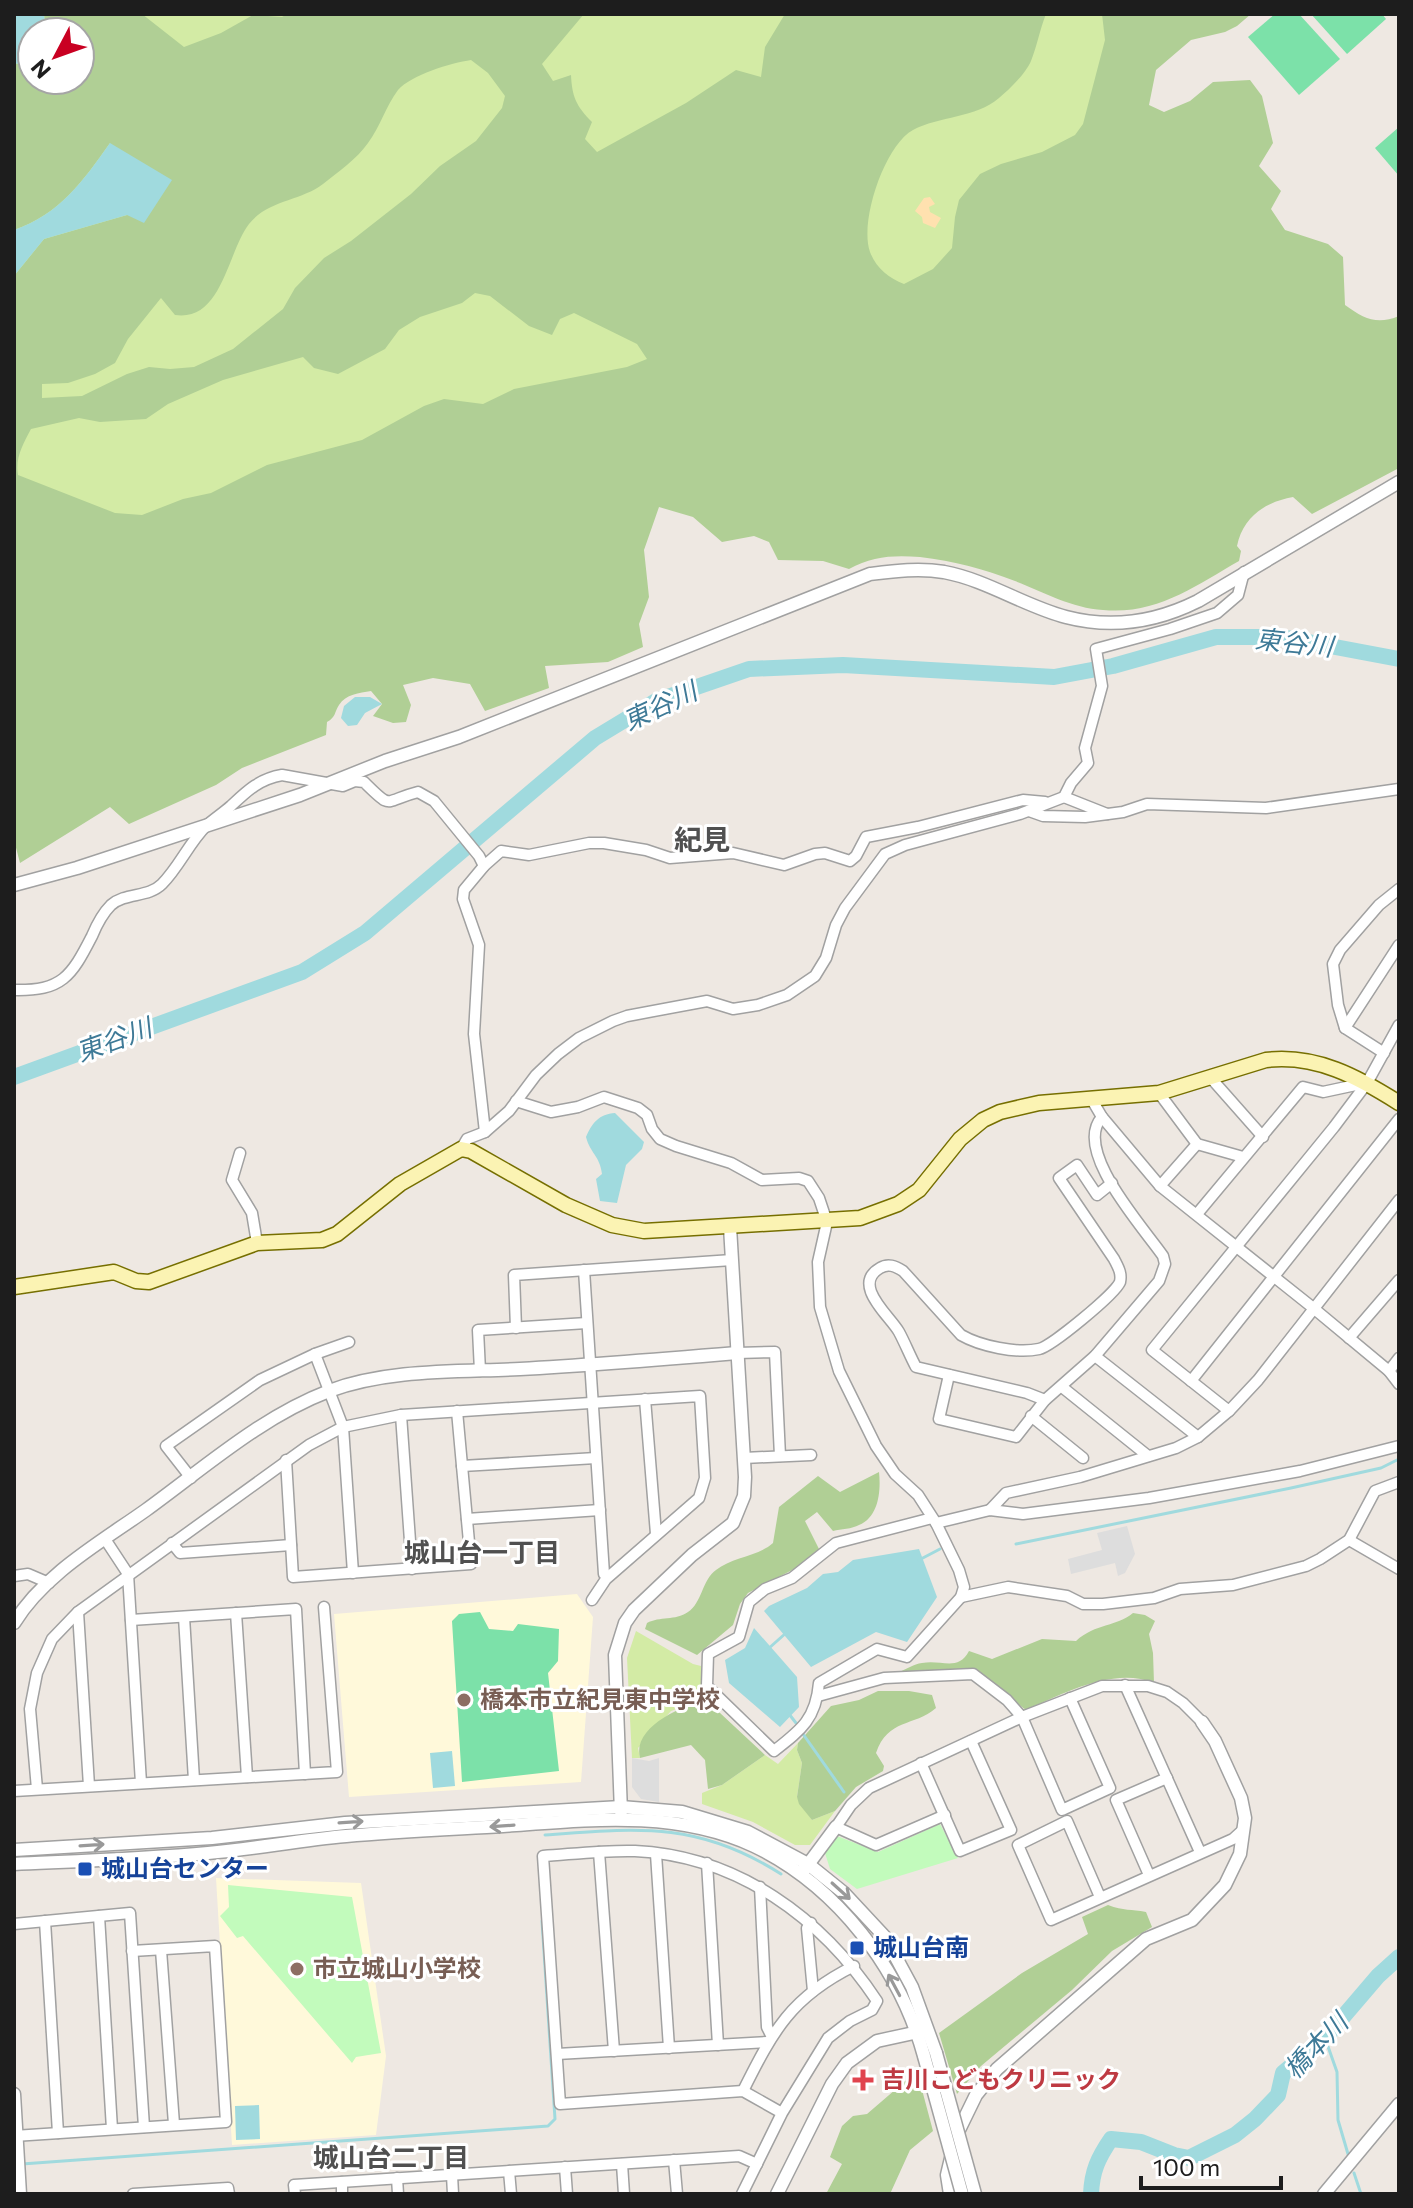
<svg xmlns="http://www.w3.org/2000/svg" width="1413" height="2208" font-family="Commissioner,'Noto Sans JP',sans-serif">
  <rect width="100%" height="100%" fill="#eee8e2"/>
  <g fill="#fff9da">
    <polygon points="577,1594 593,1617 581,1782 349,1797 334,1614"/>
    <polygon points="216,1878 361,1883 386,2056 376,2135 232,2145"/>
  </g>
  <g fill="#d3eba5" fill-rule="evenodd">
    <path d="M14,14H1181L899,362L14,557ZM32,32H80V80H32Z"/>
    <polygon points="636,1631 693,1664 701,1666 705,1699 671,1711 638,1748 640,1758 632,1758 627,1658"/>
    <polygon points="798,1743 797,1750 802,1763 797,1797 812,1820 835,1811 810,1845 795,1845 753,1822 702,1804 702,1793 722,1785 765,1755 778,1764"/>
  </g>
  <g fill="#b0cf95" fill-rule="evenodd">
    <path d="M44,14H142L184,47L221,33L253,15L282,17L287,14H584L542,64L553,81L571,75C572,96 576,106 592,122L585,139L597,152L686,103L736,70L761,77L765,47L785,14H1046C1040,29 1037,46 1031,61C1026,73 1010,89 999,98C976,118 939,116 913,130C885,145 859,221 870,252C876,268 889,278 904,284L933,269L952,248L955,217L959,200L980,174L1001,164L1042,152L1075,135L1083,124L1105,40L1102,14H1251L1237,26L1225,32L1191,40L1156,70L1149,105L1164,112L1190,101L1213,82L1250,80L1262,96L1273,143L1259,166L1281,191L1271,209L1285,230L1328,244L1343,257L1345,305C1364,319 1377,325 1399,316V468L1312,514L1293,497C1265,502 1243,517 1237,546L1241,551L1239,561C1195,586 1157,615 1103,610C1072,608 1043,592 1015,581C984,569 954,561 920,557C894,555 872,556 849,569L823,561L778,560L769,542L754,536L722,542L693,517L659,507L644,550L649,597L639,624L643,647L608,662L545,666L549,688L485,711L470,684L433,678L403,685L411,705L406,722L393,723L373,716L382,704L371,691C359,693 346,694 339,705C334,713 336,717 327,722L326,735L242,768L216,785L129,824L110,807L20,863L14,840V276L44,239L127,215L110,143C83,181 60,214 14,230V64L32,62V80H80V32H46ZM471,60L488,73L505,96L502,108L476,141L440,166L411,194L351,241L324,258L295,288L283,309L233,349L194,367L170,369L149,367L127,374L82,396L42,398V384L68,383L95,374L115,363L128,339L161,298L175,315C222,322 227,253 249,224C268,200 301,201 323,184C338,172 357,159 368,143C380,127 386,106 398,90C411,75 451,63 471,60ZM475,293L490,296L529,326L552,335L560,319L574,313L637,344L647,359L627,367L514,389L483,404L444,399L424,406L362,440L267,465L211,493L183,499L142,515L115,513L18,475C15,458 23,444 31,429L79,418L100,422L146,419L168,404L223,380L303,357L314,368L338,374L385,349L399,330L420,317L462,303Z"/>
    <path d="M879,1472C881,1490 879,1517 859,1525C852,1529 841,1529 833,1531L817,1512L805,1521L819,1549L796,1568L748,1593L740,1604L733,1625L697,1655L645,1629L647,1623C660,1616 675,1621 688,1612C702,1603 702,1580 716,1570C732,1557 759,1556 773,1543L779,1507L818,1476L840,1492Z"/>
    <path d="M1133,1613L1145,1615L1155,1621L1149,1634L1153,1653L1154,1683C1114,1666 1062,1694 1026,1710L974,1671L897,1673C905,1670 914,1664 922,1663C941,1659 958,1672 969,1651L992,1659L1042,1639L1076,1641C1096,1623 1116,1627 1133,1613Z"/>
    <path d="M878,1691H909L932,1695L936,1708C914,1727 888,1718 876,1753L884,1766L883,1771L856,1787L835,1811L812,1820L799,1804L797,1797L802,1763L797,1750L798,1743L831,1706L859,1700Z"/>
    <path d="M705,1699L765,1755L722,1785L708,1789L705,1760L691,1745L640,1758C632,1727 681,1707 705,1699Z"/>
    <path d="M1108,1905C1124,1911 1131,1909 1146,1912L1152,1927L1112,1951L1072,1990L981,2066L957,2094L939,2033L1022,1973L1088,1934L1082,1917Z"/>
    <polygon points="917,2071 933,2131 910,2150 890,2194 826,2194 842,2164 830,2157 842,2126 853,2116 867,2114"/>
  </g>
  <polygon fill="#ffe1af" points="930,197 935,204 929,207 930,212 941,218 935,228 923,223 922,217 915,211 924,198"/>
  <g fill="#c2fbbc">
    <polygon points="940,1824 958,1858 857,1889 830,1869 825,1853 837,1836 878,1852"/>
    <polygon points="228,1885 352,1897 381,2053 356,2057 352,2063 243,1936 237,1938 220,1916 229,1907"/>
  </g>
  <g fill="#7ce1a9">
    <polygon points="1275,14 1299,14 1340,59 1299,95 1248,37"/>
    <polygon points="1311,14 1382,14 1386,19 1347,54"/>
    <polygon points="1399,127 1399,176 1375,148"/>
    <polygon points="480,1612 489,1629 513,1631 518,1624 559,1629 558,1661 548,1673 559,1771 462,1782 452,1621 459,1614"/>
  </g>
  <g fill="#ddd">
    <polygon points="1127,1526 1135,1554 1125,1573 1118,1576 1115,1563 1071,1574 1068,1559 1102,1550 1097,1533"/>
    <polygon points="632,1758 649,1761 659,1758 659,1802 641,1799 632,1787"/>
  </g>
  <g fill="#a0dade">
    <polygon points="14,14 44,14 46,32 32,32 32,62 14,64"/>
    <path d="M110,143L172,180L144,223L127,215L44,239L14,276V230C60,214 83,181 110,143Z"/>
    <polygon points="355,697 370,697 382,704 365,713 357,725 348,726 341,718 344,706"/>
    <path d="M615,1113L644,1142L642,1149L626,1165L617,1203L600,1201L596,1179L602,1174C600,1156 590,1153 586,1137C592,1123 599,1114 615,1113Z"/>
    <polygon points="919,1549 937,1597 907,1642 876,1632 811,1667 764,1611 769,1606 807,1588 823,1574 838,1572 853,1560"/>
    <polygon points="754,1628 797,1677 799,1707 780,1727 729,1683 725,1660 745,1648"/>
    <polygon points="452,1751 455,1786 433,1788 430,1753"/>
    <polygon points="259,2105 260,2139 236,2140 235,2106"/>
  </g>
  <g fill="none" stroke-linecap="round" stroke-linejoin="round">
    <g stroke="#a0dade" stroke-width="3">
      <polyline points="1016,1544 1291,1488 1381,1468 1399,1459"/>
      <polyline points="919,1560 940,1549"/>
      <polyline points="768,1649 786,1633"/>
      <polyline points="789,1714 796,1723"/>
      <polyline points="803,1734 844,1792"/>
      <path d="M545,1835C638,1828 698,1821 781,1874"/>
      <polyline points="1325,2038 1337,2072 1338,2120 1348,2154"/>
      <polyline points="22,2164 548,2126 555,2119 542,1921"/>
      <polyline points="1354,2173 1361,2194"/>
    </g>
    <g stroke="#a0dade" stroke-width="16">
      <polyline points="14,1077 302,972 365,933 595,738 656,701 749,669 843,665 1054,677 1113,666 1216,637 1282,637 1399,659"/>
      <path d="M1091,2194C1092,2171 1098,2158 1111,2139L1141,2142L1174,2155L1189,2158L1235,2135L1255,2119L1278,2095L1283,2073L1325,2038L1378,1976L1399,1957"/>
    </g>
    <g stroke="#a1a1a1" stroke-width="13">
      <g id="minor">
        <polyline points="1064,797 1107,814"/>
        <polyline points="1029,811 1043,816 1085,817 1123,812 1147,804 1266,808 1399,789"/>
        <path d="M14,990C62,991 71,977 92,936C97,924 102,914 111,905C126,892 148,898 162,884C179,867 189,843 206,826C214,819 223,813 231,806C247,791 259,779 282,775L343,786L355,781L364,782C393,811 383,801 418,792L434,801L479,856L484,866"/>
        <polyline points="1399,1025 1367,1083 1334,1127 1152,1350 1229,1411 1258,1380 1399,1200"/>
        <polyline points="1345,1028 1399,945"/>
        <polyline points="1384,1053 1345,1028 1338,1005 1333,964 1340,950 1379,905 1399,889"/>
        <polyline points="1210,1077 1263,1137"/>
        <polyline points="1159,1093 1197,1144 1243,1157"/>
        <polyline points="1092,1100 1102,1117 1160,1186 1312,1307 1389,1371 1399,1384"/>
        <path d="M516,1101L551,1112L578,1107L604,1097L638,1108L647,1115L652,1129L660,1139L676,1146L731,1163L762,1180L799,1178L808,1181L819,1198L827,1222L818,1262L820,1307L839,1371L876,1446L895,1474L918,1495L936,1523L959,1570L964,1587L961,1597L907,1657L877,1649L819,1683C816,1719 801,1730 774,1751L707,1686L708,1654L739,1637L749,1602L765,1589L792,1578L836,1543L932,1518"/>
        <polyline points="485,1132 474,1034 479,945 463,899 464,890 484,866 501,851 529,855 589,843 604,843 646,850 670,858 733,853 784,865 815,854 825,853 850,861 856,856 866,837 918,827 1023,800 1045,802"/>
        <polyline points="461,1149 467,1139 485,1132 509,1111 536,1075 558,1054 579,1038 613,1021 627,1016 707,1001 733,1009 758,1005 787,995 815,976 826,958 836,925 845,908 885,854 905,845 1020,814 1064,797 1071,783 1088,763 1085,748 1102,686 1096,649 1170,629 1217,613 1238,595 1244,572"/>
        <polyline points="240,1153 232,1180 252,1213 257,1243"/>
        <polyline points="1160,1186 1197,1144"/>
        <polyline points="1197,1214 1303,1087 1323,1092 1365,1083"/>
        <polyline points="584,1270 604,1574"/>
        <polyline points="516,1328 514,1275 732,1260"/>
        <polyline points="1349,1338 1399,1280"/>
        <polyline points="737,1353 775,1352 780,1456"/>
        <polyline points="315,1354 343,1427 353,1573"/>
        <polyline points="1095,1356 1198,1437"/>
        <polyline points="480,1371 478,1330 587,1323"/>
        <polyline points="1389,1371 1399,1358"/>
        <path d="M949,1375L939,1419L1016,1437L1045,1400L1095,1356L1159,1281L1165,1264L1163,1256C1143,1227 1072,1150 1102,1117"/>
        <polyline points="1191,1381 1399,1119"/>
        <polyline points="1062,1387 1148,1456"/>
        <polyline points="645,1399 656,1534"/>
        <path d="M1045,1400L1027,1393L916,1367C910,1356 905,1343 899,1332C890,1316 851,1285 880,1268C888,1263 895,1266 903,1271L961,1335C980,1346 1017,1354 1039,1349C1052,1346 1115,1294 1120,1282C1122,1273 1118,1267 1114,1259L1059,1178L1077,1165L1097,1195L1112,1183"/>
        <polyline points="401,1415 412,1569"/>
        <polyline points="1031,1416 1083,1458"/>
        <polyline points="744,1458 811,1455"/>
        <polyline points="286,1460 293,1577 471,1564 457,1411"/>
        <polyline points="462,1466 596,1458"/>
        <polyline points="191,1478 166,1446 260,1380 315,1354 349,1342"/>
        <polyline points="990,1510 1006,1493 1080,1477 1176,1448 1198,1437 1229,1411"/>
        <polyline points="467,1519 600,1510"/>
        <polyline points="936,1523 990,1510 1023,1514 1149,1498 1300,1471 1399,1446"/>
        <polyline points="105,1539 128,1574 141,1783"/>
        <polyline points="1349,1540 1399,1569"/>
        <polyline points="172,1543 180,1553 291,1545"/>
        <polyline points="14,1576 28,1574 49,1583"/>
        <polyline points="961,1597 1008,1587 1067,1596 1083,1604 1103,1604 1154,1598 1180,1589 1233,1585 1306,1566 1320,1559 1349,1540 1375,1491 1399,1482"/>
        <polyline points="78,1612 89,1786"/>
        <polyline points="236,1613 247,1777"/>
        <polyline points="184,1617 194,1780"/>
        <polyline points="131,1620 296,1609 305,1774"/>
        <polyline points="1125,1685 1200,1852"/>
        <polyline points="818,1696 884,1678 973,1674 1007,1700 1022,1717 1062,1810 1110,1788 1070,1698"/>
        <polyline points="921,1763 960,1851 1011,1830 971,1741"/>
        <polyline points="37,1789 30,1709 37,1673 52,1639 78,1612 309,1445 343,1427 401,1415 700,1396 705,1478 699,1498 606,1579 592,1600"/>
        <polyline points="14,1791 337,1772 324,1607"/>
        <polyline points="945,1815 876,1845 836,1827 851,1805 869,1788 1022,1717 1102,1686 1148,1686 1167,1692 1183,1703 1202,1722"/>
        <polyline points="599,1852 614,2051"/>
        <polyline points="656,1854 669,2048"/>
        <polyline points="707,1863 718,2045"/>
        <polyline points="1149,1875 1116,1800 1167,1778"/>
        <polyline points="760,1887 767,2027 771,2035"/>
        <polyline points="1100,1897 1067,1821 1018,1845 1051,1920 1233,1839 1244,1829"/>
        <polyline points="99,1916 112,2129"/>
        <polyline points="45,1921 58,2133"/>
        <polyline points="811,1923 807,1928 813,1991"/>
        <polyline points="14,1924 130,1913 144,2127"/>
        <polyline points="161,1950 174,2124"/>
        <polyline points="557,2054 767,2042"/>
        <path d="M743,2091C773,2031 791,1997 854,1966"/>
        <polyline points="14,2136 226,2122 215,1946 132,1951"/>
        <polyline points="674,2160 677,2194"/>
        <polyline points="622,2164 624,2194"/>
        <polyline points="565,2167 567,2194"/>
        <polyline points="509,2171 511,2194"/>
        <polyline points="452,2175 453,2194"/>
        <polyline points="397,2178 398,2194"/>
        <polyline points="342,2182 342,2194"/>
        <polyline points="133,2194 228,2188 229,2194"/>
        <polyline points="295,2194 294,2185 739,2156 757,2164"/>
        <path d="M742,2194L782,2113L828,2038L850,2021L872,2010L877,2001C822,1918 738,1856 635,1851C605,1850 573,1854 543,1856L560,2104L743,2091L782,2113"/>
      </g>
    </g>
    <g stroke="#a1a1a1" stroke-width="15">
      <g id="tertiary">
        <path d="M14,885L77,868L300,795L385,761L459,737L870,574C895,571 919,568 944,572C987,580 1024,606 1066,617C1112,629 1156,622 1198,601L1399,482"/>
        <path d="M14,1623C44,1574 101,1542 146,1510C204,1468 261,1417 329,1391C388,1369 457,1372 520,1369C593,1365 665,1359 737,1353"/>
        <polyline points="621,1812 615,1655 625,1623 634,1610 692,1555 733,1523 744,1496 745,1477 730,1227"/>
        <polyline points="14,1850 212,1838 345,1823 621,1807 682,1812 748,1832 808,1864 844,1893 885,1937 912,1987 936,2053"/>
        <path d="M14,1864C79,1861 143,1859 208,1853C254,1849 300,1840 346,1836C398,1831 451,1829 503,1826C587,1820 674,1809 754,1846C837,1886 900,1968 924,2056"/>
        <polyline points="804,1870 836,1827"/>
        <polyline points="14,2094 20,2194"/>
        <polyline points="956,2136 976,2095 997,2069 1146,1939 1192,1920 1225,1885 1240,1854 1245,1818 1241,1798 1215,1741 1202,1722"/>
        <polyline points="777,2194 832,2084 847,2063 877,2041 923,2031"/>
        <polyline points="950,2194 947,2175 952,2154"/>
        <polyline points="1324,2194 1399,2104"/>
      </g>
    </g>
    <g stroke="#766f01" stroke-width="17">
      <path id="secondary" d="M14,1287L114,1272L136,1281L149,1282L257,1243L322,1240L337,1234L400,1184L461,1149L471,1151L566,1205L612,1225L644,1231L860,1218L898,1204L919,1190L960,1139L983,1120L1000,1112L1039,1103L1159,1093L1266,1060C1316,1054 1358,1077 1399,1103"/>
    </g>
    <use href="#minor" stroke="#fff" stroke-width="10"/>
    <use href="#tertiary" stroke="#fff" stroke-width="12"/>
    <use href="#secondary" stroke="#fbf3b3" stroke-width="14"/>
    <g stroke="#a1a1a1" stroke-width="15" stroke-linecap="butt">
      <g id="tertiary-bridge">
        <polyline points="936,2053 975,2194"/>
        <polyline points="924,2056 962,2194"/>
      </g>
    </g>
    <use href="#tertiary-bridge" stroke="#fff" stroke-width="12"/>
  </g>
  <defs><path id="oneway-shaft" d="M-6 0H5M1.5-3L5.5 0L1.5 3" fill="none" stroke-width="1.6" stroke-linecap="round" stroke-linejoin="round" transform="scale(2)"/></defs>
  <g stroke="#999">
    <use href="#oneway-shaft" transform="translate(351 1822) rotate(-4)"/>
    <use href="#oneway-shaft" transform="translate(502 1826) rotate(176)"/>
    <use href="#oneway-shaft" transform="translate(92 1845) rotate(-4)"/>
    <use href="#oneway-shaft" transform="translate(841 1891) rotate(42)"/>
    <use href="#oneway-shaft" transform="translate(894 1985) rotate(-118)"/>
  </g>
  <g fill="#8d6e63" stroke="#fff" stroke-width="3">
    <circle cx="464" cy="1700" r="8"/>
    <circle cx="297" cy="1969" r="8"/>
  </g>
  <g fill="#1a4fb4" stroke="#fff" stroke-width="3">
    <rect x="77" y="1861" width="16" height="16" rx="4"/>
    <rect x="849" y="1940" width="16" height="16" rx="4"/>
  </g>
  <path fill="#e0444e" stroke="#fff" stroke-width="3" d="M859 2068h8v8h8v8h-8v8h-8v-8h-8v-8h8z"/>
  <g text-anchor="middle" stroke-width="6" stroke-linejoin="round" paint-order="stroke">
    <g font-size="24" font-weight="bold" fill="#785e54" stroke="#fff" text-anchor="start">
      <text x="480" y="1708">橋本市立紀見東中学校</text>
      <text x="313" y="1977">市立城山小学校</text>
    </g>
    <g font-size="24" font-weight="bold" fill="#164399" stroke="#fff" text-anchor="start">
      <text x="101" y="1877">城山台センター</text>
      <text x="873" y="1956">城山台南</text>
    </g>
    <g font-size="24" font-weight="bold" fill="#be3a42" stroke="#fff" text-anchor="start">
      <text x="881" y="2088">吉川こどもクリニック</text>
    </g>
    <g font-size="26" font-style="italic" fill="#3e7a97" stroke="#fff">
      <text transform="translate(1294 643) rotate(6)" y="9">東谷川</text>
      <text transform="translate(660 706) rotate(-25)" y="9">東谷川</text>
      <text transform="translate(114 1040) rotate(-20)" y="9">東谷川</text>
      <text transform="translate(1316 2046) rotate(-46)" y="9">橋本川</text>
    </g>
    <g font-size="26" font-weight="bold" fill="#505050" stroke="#fff">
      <text x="482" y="1562">城山台一丁目</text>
      <text x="391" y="2167">城山台二丁目</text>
    </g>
    <g font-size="28" font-weight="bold" fill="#505050" stroke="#fff">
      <text x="702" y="850">紀見</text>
    </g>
  </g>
  <rect width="1413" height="2208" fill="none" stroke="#1d1d1d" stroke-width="32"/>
  <g transform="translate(56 56) rotate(229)"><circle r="38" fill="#ffffff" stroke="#a5a5a5" stroke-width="2"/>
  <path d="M0-6L14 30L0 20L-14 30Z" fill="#c90022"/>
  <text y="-12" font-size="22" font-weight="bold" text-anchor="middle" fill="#1d1d1d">N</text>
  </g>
  <path d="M1141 2176v12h140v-12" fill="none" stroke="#1d1d1d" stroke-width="4"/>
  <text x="1153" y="2176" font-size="24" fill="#1d1d1d" stroke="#ffffff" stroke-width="6" paint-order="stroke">100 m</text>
</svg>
